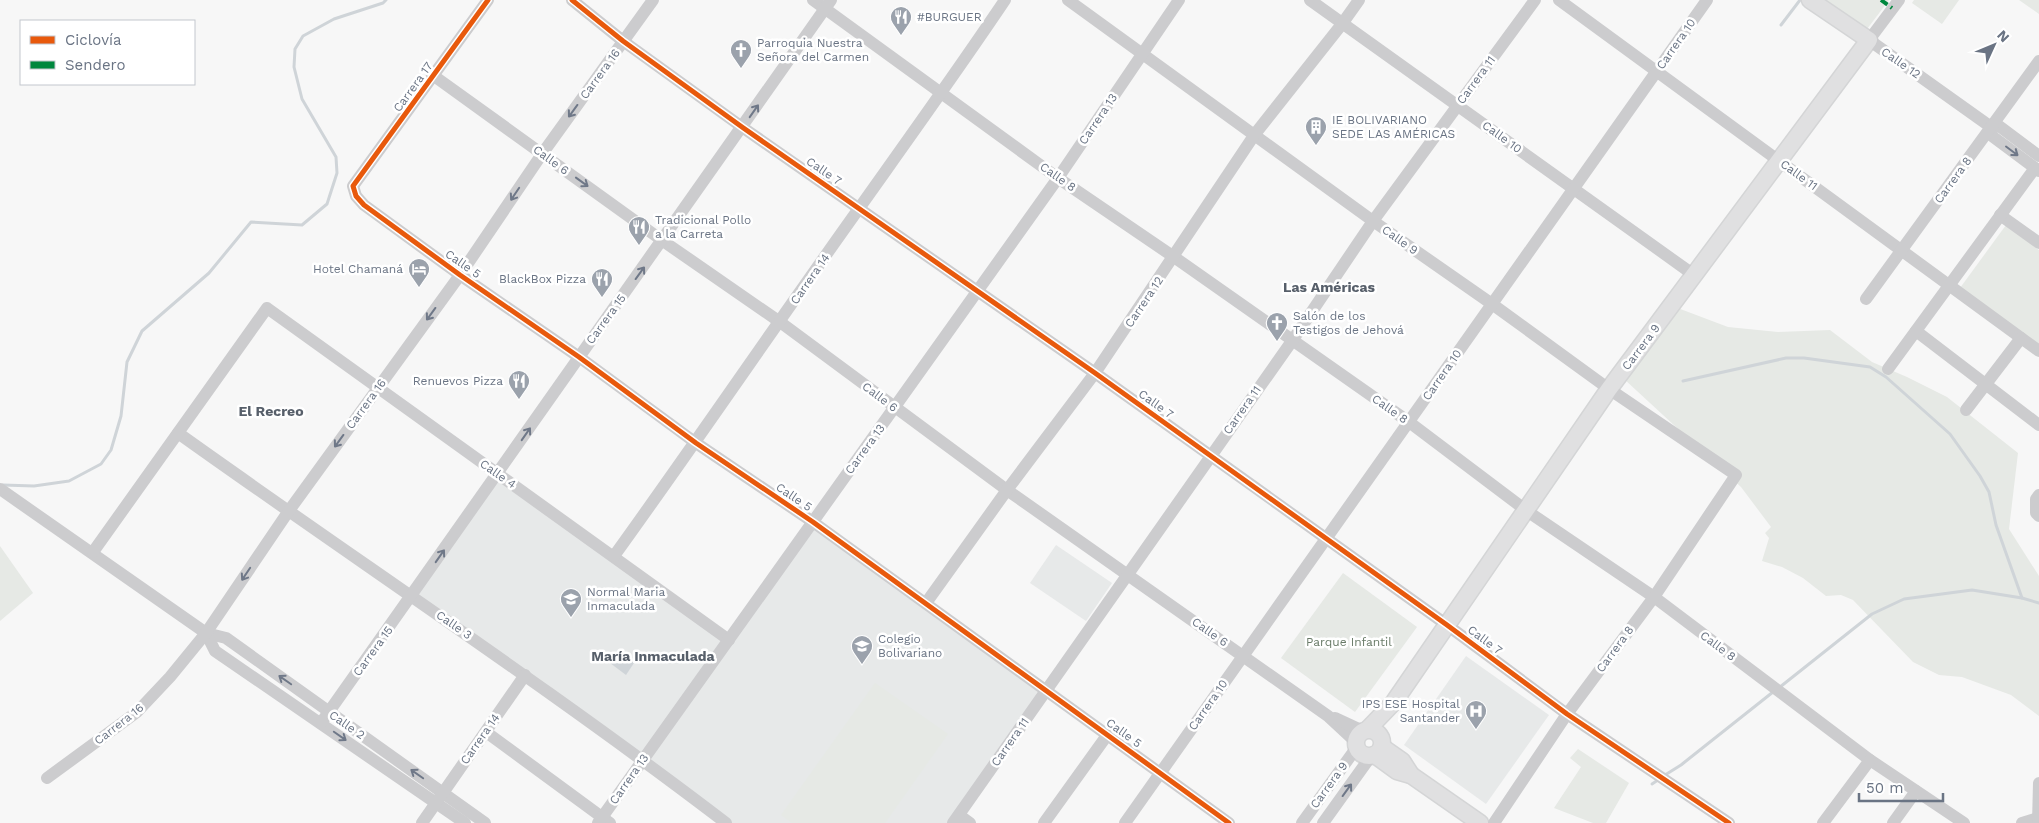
<svg xmlns="http://www.w3.org/2000/svg" width="2039" height="823" font-family="'Work Sans',sans-serif">
  <rect width="100%" height="100%" fill="#f7f7f7"/>
  <g fill="#e7e9e9">
    <polygon points="498,474 729,640 813,522 1047,689 953,823 726,823 412,596"/>
    <polygon points="1056,545 1112,583 1086,621 1030,583"/>
    <polygon points="1466,656 1549,715 1486,804 1404,745"/>
  </g>
  <g fill="#e6e9e5">
    <polygon points="1805,0 1889,0 1858,41"/>
    <polygon points="1914,0 1959,0 1942,24 1912,3"/>
    <polygon points="2019,0 2039,0 2039,14"/>
    <polygon points="2006,225 2039,250 2039,346 1960,288"/>
    <polygon points="1675,307 1728,327 1778,332 1830,330 1872,362 1907,377 1947,397 2018,453 2009,529 2039,576 2039,716 2011,695 1962,677 1939,675 1913,662 1853,600 1841,595 1826,596 1803,578 1782,567 1762,561 1769,538 1765,533 1771,527 1741,487 1624,379"/>
    <polygon points="0,546 33,593 0,621"/>
    <polygon points="1343,573 1417,627 1355,712 1281,658"/>
    <polygon points="875,683 948,734 885,823 792,823 781,815"/>
    <polygon points="1578,749 1629,783 1606,823 1593,823 1554,808 1581,767 1570,758"/>
  </g>
  <polygon fill="#cfd4d8" points="618,651 634,663 626,675 610,663"/>
  <g fill="none" stroke-linecap="round" stroke-linejoin="round">
    <g stroke="#cfd4d8" stroke-width="3">
      <polyline points="1781,25 1800,0"/>
      <polyline points="1683,381 1786,358 1804,358 1870,367 1886,377 1950,434 1980,476 1989,492 1996,525 2022,598"/>
      <polyline points="3,485 34,486 69,481 101,464 111,450 121,416 127,362 142,331 209,273 251,222 302,225 327,204 337,173 336,157 302,99 294,67 295,49 303,36 334,19 383,3 386,0"/>
      <polyline points="1780,687 1872,614 1904,599 1972,590 2022,598 2039,603"/>
      <polyline points="1665,775 1681,765 1773,692"/>
      <polyline points="1652,784 1658,780"/>
    </g>
    <g stroke="#d4d5d6" stroke-width="19">
      <g id="major">
        <polyline points="1368,729 1394,702 1609,389 1869,40 1810,0"/>
        <circle cx="1369" cy="743" r="13"/>
        <polyline points="1382,747 1402,761 1411,775"/>
        <polyline points="1375,755 1397,771 1411,775 1480,823"/>
      </g>
    </g>
    <g stroke="#ccccce" stroke-width="12">
      <polyline points="488,0 353,186 356,196 364,205 460,275 579,357 696,443 813,522 1229,823"/>
      <polyline points="572,0 623,41 742,127 1095,373 1447,625 1567,714 1729,823"/>
      <polyline points="813,0 1058,178 1174,257 1409,422 1527,511 1654,597 1870,760 1964,823"/>
      <polyline points="1068,0 1373,221 1492,304 1609,389 1736,475 1654,597 1567,714 1494,823"/>
      <polyline points="1310,0 1694,275"/>
      <polyline points="1559,0 2039,351"/>
      <polyline points="1899,0 1869,40 1991,127 1999,126 2039,156"/>
      <polyline points="434,76 663,241 780,322 1007,490 1328,716 1356,742"/>
      <polyline points="1991,127 1992,136 2039,171"/>
      <polyline points="2000,215 2039,243"/>
      <polyline points="1866,299 2039,61"/>
      <polyline points="1916,331 2039,425"/>
      <polyline points="1888,369 2035,168"/>
      <polyline points="1966,410 2021,338"/>
      <path d="M178,433C360,563 548,687 726,823"/>
      <polyline points="0,489 206,633 226,638 485,823"/>
      <polyline points="2039,495 2036,499 2036,513 2039,516"/>
      <polyline points="93,552 267,308 729,640"/>
      <path d="M614,556C697,441 777,323 860,207C909,138 958,70 1005,0"/>
      <polyline points="926,603 1007,490 1095,373 1255,134 1342,24 1359,0"/>
      <polyline points="206,633 215,651 465,823"/>
      <polyline points="1335,718 1363,731"/>
      <polyline points="321,723 831,0"/>
      <polyline points="486,732 610,823"/>
      <polyline points="47,778 137,712 170,677 206,633 288,512 460,275 542,154 653,0"/>
      <polyline points="959,815 970,823"/>
      <polyline points="422,823 525,675"/>
      <polyline points="598,823 1058,178 1179,0"/>
      <polyline points="953,823 1292,341 1373,221 1535,0"/>
      <polyline points="1044,823 1108,734"/>
      <polyline points="1125,823 1707,0"/>
      <polyline points="1302,823 1357,747"/>
      <polyline points="1323,823 1371,756"/>
      <polyline points="1823,823 1870,760"/>
      <polyline points="1893,823 1916,791"/>
      <polyline points="2022,823 2038,818"/>
      <polyline points="2038,823 2039,783"/>
    </g>
    <use href="#major" stroke="#e0e0e1" stroke-width="16"/>
    <polyline stroke="#00873e" stroke-width="4" stroke-dasharray="8 4" stroke-linecap="butt" points="1881,0 1892,8"/>
    <g stroke="#fff" stroke-width="8">
      <g id="cycleway">
        <polyline points="488,0 353,186 356,196 364,205 460,275 579,357 696,443 813,522 1229,823"/>
        <polyline points="572,0 623,41 742,127 1095,373 1447,625 1567,714 1729,823"/>
      </g>
    </g>
    <use href="#cycleway" stroke="#e8590c" stroke-width="5"/>
  </g>
  <defs><path id="oneway-shaft" d="M-6 0H5M1.5-3L5.5 0L1.5 3" fill="none" stroke-width="1.6" stroke-linecap="round" stroke-linejoin="round" transform="scale(1.25)"/></defs>
  <g stroke="#6f7888">
    <use href="#oneway-shaft" transform="translate(573 111) rotate(126)"/>
    <use href="#oneway-shaft" transform="translate(754 111) rotate(-55)"/>
    <use href="#oneway-shaft" transform="translate(2012 151) rotate(37)"/>
    <use href="#oneway-shaft" transform="translate(582 182) rotate(36)"/>
    <use href="#oneway-shaft" transform="translate(515 194) rotate(124)"/>
    <use href="#oneway-shaft" transform="translate(640 273) rotate(-54)"/>
    <use href="#oneway-shaft" transform="translate(431 314) rotate(126)"/>
    <use href="#oneway-shaft" transform="translate(526 434) rotate(-55)"/>
    <use href="#oneway-shaft" transform="translate(339 441) rotate(126)"/>
    <use href="#oneway-shaft" transform="translate(440 556) rotate(-55)"/>
    <use href="#oneway-shaft" transform="translate(246 574) rotate(124)"/>
    <use href="#oneway-shaft" transform="translate(285 680) rotate(-145)"/>
    <use href="#oneway-shaft" transform="translate(340 736) rotate(35)"/>
    <use href="#oneway-shaft" transform="translate(417 774) rotate(-145)"/>
    <use href="#oneway-shaft" transform="translate(1347 790) rotate(-54)"/>
  </g>
  <defs>
    <g id="restaurant-pin" transform="scale(1.125)"><path d="M0 17L-7.5 6A9.5 9.5 0 1 1 7.5 6Z" fill="#9ba2ac" stroke="#fff"/><path d="M-5-6h1v4h1v-4h1v4h1v-4h1v5L-1.5 .5V6h-2V.5L-5-1ZM5-6V6H3V1.5H1.5Q1.5-4 5-6Z" fill="#fff"/></g>
    <g id="church-pin" transform="scale(1.125)"><path d="M0 17L-7.5 6A9.5 9.5 0 1 1 7.5 6Z" fill="#9ba2ac" stroke="#fff"/><path d="M-1.2-6h2.4v3.5h3.3v2.4h-3.3V6h-2.4V-.1h-3.3v-2.4h3.3Z" fill="#fff"/></g>
    <g id="building-pin" transform="scale(1.125)"><path d="M0 17L-7.5 6A9.5 9.5 0 1 1 7.5 6Z" fill="#9ba2ac" stroke="#fff"/><path d="M-4-6H4V6H1V3H-1V6H-4ZM-2.5-4.3h1.7v1.8h-1.7ZM.8-4.3h1.7v1.8H.8ZM-2.5-1h1.7V.8h-1.7ZM.8-1h1.7V.8H.8Z" fill="#fff"/></g>
    <g id="hotel-pin" transform="scale(1.125)"><path d="M0 17L-7.5 6A9.5 9.5 0 1 1 7.5 6Z" fill="#9ba2ac" stroke="#fff"/><path d="M-6-4.5h1.5V1H6V5H4.5V3h-9V5H-6ZM-4 0a1.8 1.8 0 1 1 3.6 0ZM.5 0V-2.5h3Q6-2.5 6 0Z" fill="#fff"/></g>
    <g id="school-pin" transform="scale(1.125)"><path d="M0 17L-7.5 6A9.5 9.5 0 1 1 7.5 6Z" fill="#9ba2ac" stroke="#fff"/><path d="M0-5L7-2L0 1L-7-2ZM-4 1L0 2.5L4 1V4Q0 6-4 4Z" fill="#fff"/></g>
    <g id="hospital-pin" transform="scale(1.125)"><path d="M0 17L-7.5 6A9.5 9.5 0 1 1 7.5 6Z" fill="#9ba2ac" stroke="#fff"/><path d="M-5-5h3v3.5h4V-5h3V5h-3V1.5h-4V5h-3Z" fill="#fff"/></g>
  </defs>
  <g fill-rule="evenodd">
    <use href="#restaurant-pin" x="901" y="17"/>
    <use href="#church-pin" x="741" y="50"/>
    <use href="#building-pin" x="1316" y="127"/>
    <use href="#restaurant-pin" x="639" y="227"/>
    <use href="#hotel-pin" x="419" y="269"/>
    <use href="#restaurant-pin" x="602" y="279"/>
    <use href="#church-pin" x="1277" y="323"/>
    <use href="#restaurant-pin" x="519" y="381"/>
    <use href="#school-pin" x="571" y="599"/>
    <use href="#school-pin" x="862" y="646"/>
    <use href="#hospital-pin" x="1476" y="711"/>
  </g>
  <g text-anchor="middle" stroke-width="5" stroke-linejoin="round" paint-order="stroke">
    <g font-size="12" fill="#6a7484" stroke="#fff" text-anchor="start">
      <text x="917" y="21">#BURGUER</text>
      <text x="757" y="47">Parroquia Nuestra<tspan x="757" dy="14">Señora del Carmen</tspan></text>
      <text x="1332" y="124">IE BOLIVARIANO<tspan x="1332" dy="14">SEDE LAS AMÉRICAS</tspan></text>
      <text x="655" y="224">Tradicional Pollo<tspan x="655" dy="14">a la Carreta</tspan></text>
      <text x="403" y="273" text-anchor="end">Hotel Chamaná</text>
      <text x="586" y="283" text-anchor="end">BlackBox Pizza</text>
      <text x="1293" y="320">Salón de los<tspan x="1293" dy="14">Testigos de Jehová</tspan></text>
      <text x="503" y="385" text-anchor="end">Renuevos Pizza</text>
      <text x="587" y="596">Normal Maria<tspan x="587" dy="14">Inmaculada</tspan></text>
      <text x="878" y="643">Colegio<tspan x="878" dy="14">Bolivariano</tspan></text>
      <text x="1460" y="708" text-anchor="end">IPS ESE Hospital<tspan x="1460" dy="14">Santander</tspan></text>
    </g>
    <g font-size="12" fill="#6a7484" stroke="#fff">
      <text transform="translate(1676 44) rotate(-55)" y="4">Carrera 10</text>
      <text transform="translate(1901 63) rotate(35)" y="4">Calle 12</text>
      <text transform="translate(600 74) rotate(-54)" y="4">Carrera 16</text>
      <text transform="translate(1476 80) rotate(-54)" y="4">Carrera 11</text>
      <text transform="translate(413 87) rotate(-54)" y="4">Carrera 17</text>
      <text transform="translate(1098 119) rotate(-56)" y="4">Carrera 13</text>
      <text transform="translate(1502 137) rotate(36)" y="4">Calle 10</text>
      <text transform="translate(551 160) rotate(36)" y="4">Calle 6</text>
      <text transform="translate(824 171) rotate(34)" y="4">Calle 7</text>
      <text transform="translate(1799 175) rotate(36)" y="4">Calle 11</text>
      <text transform="translate(1058 177) rotate(35)" y="4">Calle 8</text>
      <text transform="translate(1953 180) rotate(-54)" y="4">Carrera 8</text>
      <text transform="translate(1400 240) rotate(35)" y="4">Calle 9</text>
      <text transform="translate(463 264) rotate(35)" y="4">Calle 5</text>
      <text transform="translate(810 279) rotate(-55)" y="4">Carrera 14</text>
      <text transform="translate(1144 302) rotate(-56)" y="4">Carrera 12</text>
      <text transform="translate(606 319) rotate(-54)" y="4">Carrera 15</text>
      <text transform="translate(1641 347) rotate(-53)" y="4">Carrera 9</text>
      <text transform="translate(1442 375) rotate(-55)" y="4">Carrera 10</text>
      <text transform="translate(880 397) rotate(37)" y="4">Calle 6</text>
      <text transform="translate(366 404) rotate(-54)" y="4">Carrera 16</text>
      <text transform="translate(1156 404) rotate(36)" y="4">Calle 7</text>
      <text transform="translate(1390 409) rotate(35)" y="4">Calle 8</text>
      <text transform="translate(1242 410) rotate(-55)" y="4">Carrera 11</text>
      <text transform="translate(865 449) rotate(-54)" y="4">Carrera 13</text>
      <text transform="translate(498 474) rotate(35)" y="4">Calle 4</text>
      <text transform="translate(794 497) rotate(34)" y="4">Calle 5</text>
      <text transform="translate(454 625) rotate(35)" y="4">Calle 3</text>
      <text transform="translate(1210 632) rotate(35)" y="4">Calle 6</text>
      <text transform="translate(1485 640) rotate(37)" y="4">Calle 7</text>
      <text transform="translate(1718 646) rotate(37)" y="4">Calle 8</text>
      <text transform="translate(1615 649) rotate(-54)" y="4">Carrera 8</text>
      <text transform="translate(373 651) rotate(-54)" y="4">Carrera 15</text>
      <text transform="translate(1208 705) rotate(-55)" y="4">Carrera 10</text>
      <text transform="translate(119 724) rotate(-38)" y="4">Carrera 16</text>
      <text transform="translate(347 725) rotate(35)" y="4">Calle 2</text>
      <text transform="translate(1124 733) rotate(36)" y="4">Calle 5</text>
      <text transform="translate(480 739) rotate(-55)" y="4">Carrera 14</text>
      <text transform="translate(1010 742) rotate(-55)" y="4">Carrera 11</text>
      <text transform="translate(629 779) rotate(-55)" y="4">Carrera 13</text>
      <text transform="translate(1329 785) rotate(-54)" y="4">Carrera 9</text>
    </g>
    <g font-size="12" fill="#697b68" stroke="#fff">
      <text x="1349" y="646">Parque Infantil</text>
    </g>
    <g font-size="14" font-weight="bold" fill="#575f6a" stroke="#fff">
      <text x="1329" y="292">Las Américas</text>
      <text x="271" y="416">El Recreo</text>
      <text x="653" y="661">María Inmaculada</text>
    </g>
  </g>
  <rect x="20" y="20" width="175" height="65" fill="#ffffff" stroke="#c3c7ce"/>
  <rect x="30" y="36" width="25" height="8" fill="#e8590c" stroke="#c3c7ce"/>
  <text x="65" y="45" font-size="15" fill="#6a7484">Ciclovía</text>
  <rect x="30" y="61" width="25" height="8" fill="#00873e" stroke="#c3c7ce"/>
  <text x="65" y="70" font-size="15" fill="#6a7484">Sendero</text>
  <g transform="translate(1994 45) rotate(46)" stroke="#ffffff" stroke-width="4" paint-order="stroke">
  <path d="M0-4L9 19L0 12L-9 19Z" fill="#6a7484"/>
  <text y="-8" font-size="14" font-weight="bold" text-anchor="middle" fill="#6a7484">N</text>
  </g>
  <path d="M1859 793v8h84v-8" fill="none" stroke="#6a7484" stroke-width="2.5"/>
  <text x="1866" y="793" font-size="15" fill="#6a7484" stroke="#ffffff" stroke-width="4" paint-order="stroke">50 m</text>
</svg>
